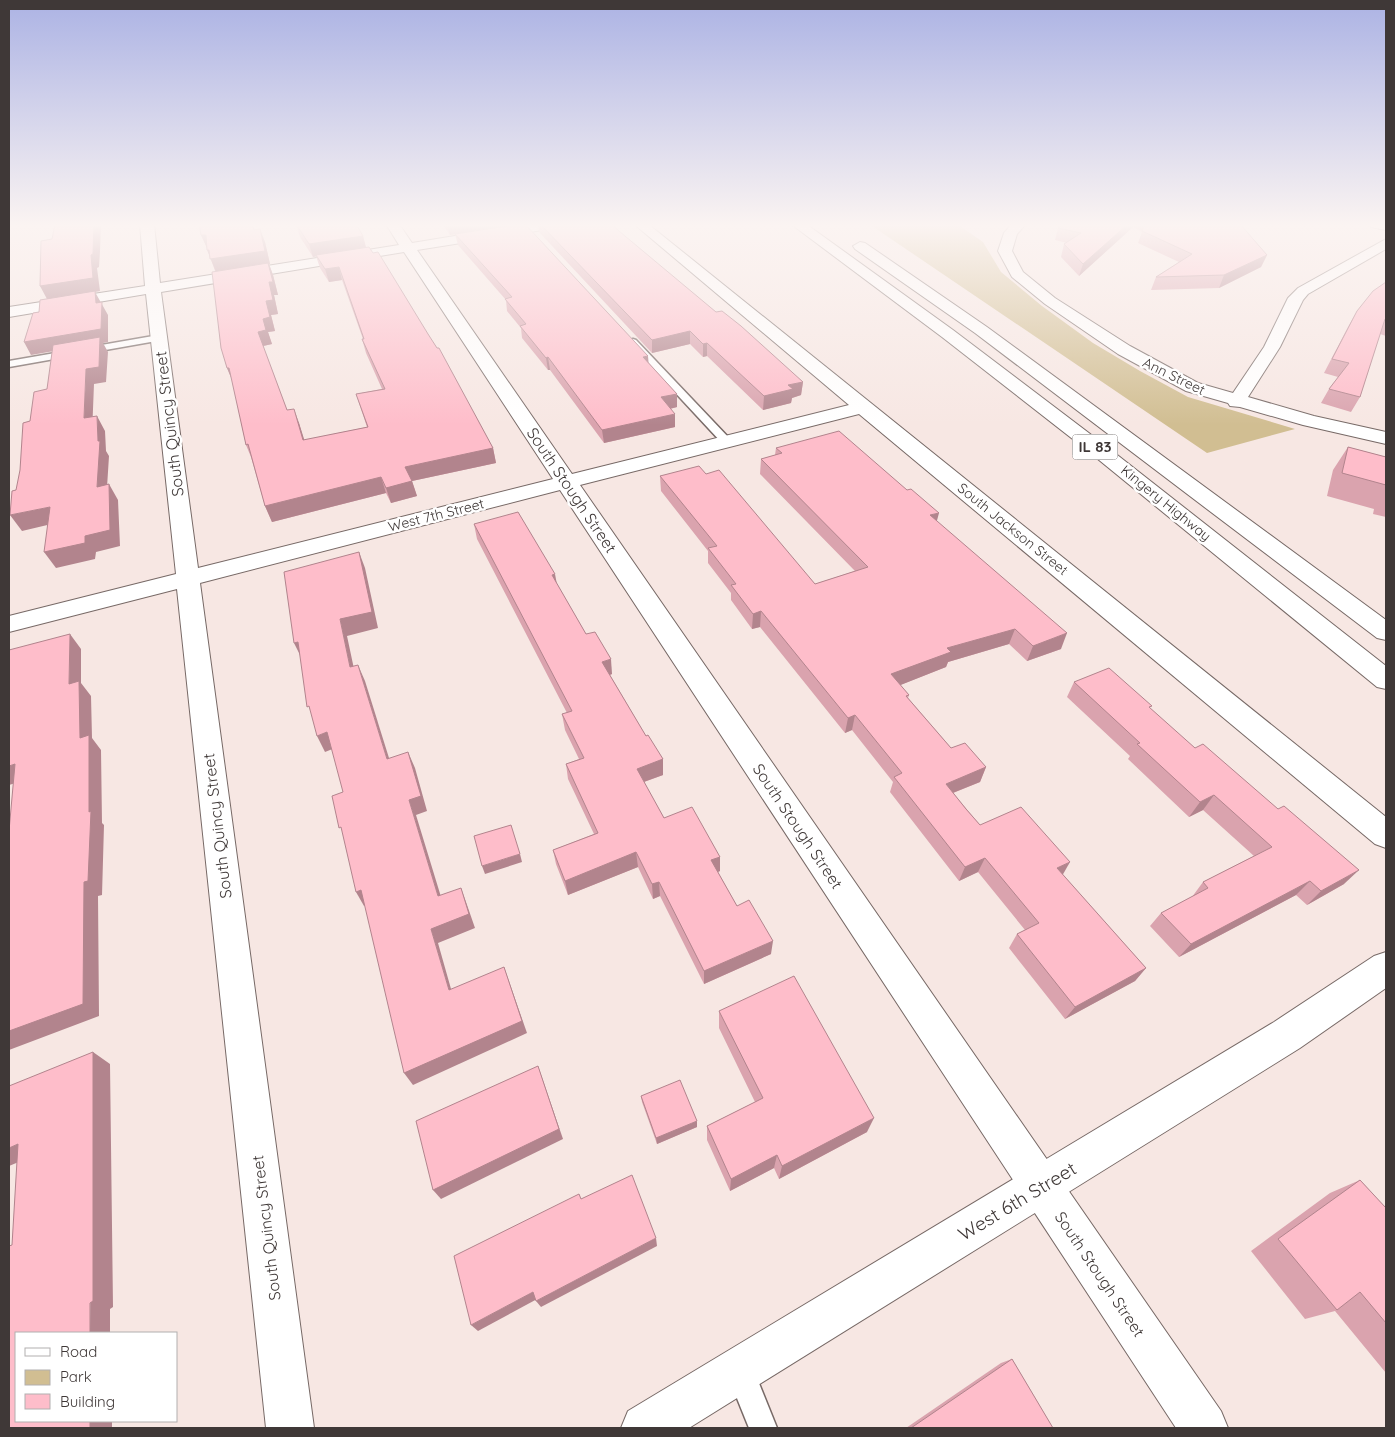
<svg xmlns="http://www.w3.org/2000/svg" width="1395" height="1437" font-family="Quicksand,sans-serif">
  <rect width="100%" height="100%" fill="#f7e7e3"/>
  <polygon fill="#d1be92" points="869,224 957,224 983,242 1001,272 1042,306 1093,343 1140,371 1188,397 1295,429 1207,453"/>
  <g fill="none" stroke-linecap="round" stroke-linejoin="round">
    <g stroke="#776966" stroke-width="3">
      <g id="service">
        <polygon points="159,335 162,336 162,340 9,367 9,361"/>
        <polygon points="633,339 636,340 730,439 732,441 730,443 722,443 630,344 630,340"/>
        <polygon points="740,1357 750,1361 777,1428 749,1428 726,1371 730,1361"/>
      </g>
    </g>
    <g stroke="#776966" stroke-width="2">
      <g id="minor">
        <path d="M140,224H154L160,283L399,245L386,224H399L412,243L529,224H561L555,228L417,250L572,474L849,405L634,224H648L1386,817V848L1375,844L859,414L580,485L1221,1411L1228,1428H1176L560,490L200,583L314,1428H266L177,589L9,632V616L176,574L146,294L9,317V307L145,286ZM404,252L553,479L198,568L161,292Z"/>
        <polygon points="1012,224 1026,224 1017,234 1012,251 1023,272 1055,298 1130,346 1198,383 1233,393 1264,347 1288,298 1298,288 1386,239 1386,249 1308,294 1303,300 1280,347 1248,397 1314,416 1386,432 1386,444 1303,425 1240,407 1230,406 1228,403 1186,391 1118,354 1045,304 1012,277 998,251 1004,233"/>
        <polygon points="1370,224 1386,224 1386,230 1371,227"/>
      </g>
    </g>
    <g stroke="#776966" stroke-width="2">
      <polygon id="tertiary" points="1386,952 1386,988 1300,1048 689,1428 621,1428 628,1411 1274,1022 1374,956"/>
    </g>
    <g stroke="#776966" stroke-width="2">
      <g id="motorway">
        <polygon points="791,224 806,224 953,330 1102,443 1386,666 1386,689 1377,687 1088,451 942,337"/>
        <polygon points="860,242 865,243 987,327 1386,620 1386,640 1377,638 975,333 855,249 853,246"/>
      </g>
    </g>
    <use href="#service" fill="#fff" fill-rule="evenodd"/>
    <use href="#minor" fill="#fff" fill-rule="evenodd"/>
    <use href="#tertiary" fill="#fff" fill-rule="evenodd"/>
    <use href="#motorway" fill="#fff" fill-rule="evenodd"/>
  </g>
  <g fill="#daa3ae">
    <polygon points="296,224 363,236 366,247 493,448 496,463 412,481 417,496 391,503 386,493 272,522 265,506 251,457 246,445 232,380 227,368 215,271 207,248 201,235 254,230 265,242 270,264 269,264 273,275 278,295 274,295 278,314 271,315 275,331 268,332 272,344 263,346 287,410 299,423 304,440 367,427 356,394 382,389 366,353 362,339 363,339 342,280 329,282 320,268 316,256 313,257 300,237"/>
    <polygon points="442,224 516,224 450,235"/>
    <polygon points="538,224 605,224 803,382 801,395 792,398 791,403 763,410 707,356 703,357 690,344 652,353 539,232"/>
    <polygon points="1064,224 1240,224 1267,255 1261,267 1219,288 1151,290 1156,277 1179,262 1138,243 1142,232 1133,227 1079,276 1061,257 1064,244 1067,243 1055,240 1058,228"/>
    <polygon points="455,234 649,363 677,394 677,407 670,409 675,427 604,443 550,370 548,370 522,338 521,328 507,311 506,300 458,245"/>
    <polygon points="1386,282 1386,336 1380,334 1360,397 1351,412 1321,403 1329,389 1338,377 1324,373 1349,325 1357,311"/>
    <polygon points="1348,447 1386,457 1386,517 1373,514 1374,509 1327,496 1333,470"/>
    <polygon points="776,448 936,521 1061,649 1027,661 1009,644 948,662 946,667 900,685 909,695 908,698 951,748 986,767 980,782 953,793 980,825 1063,875 1146,968 1135,981 1065,1019 1009,948 1017,934 1025,930 978,872 959,881 890,792 893,782 852,730 845,733 760,627 752,629 731,600 731,593 708,563 708,551 661,491 660,476 706,474 815,584 855,571 760,474 761,459 775,455"/>
    <polygon points="474,524 557,584 586,634 612,674 610,675 646,736 663,759 663,775 644,782 664,818 720,857 720,871 718,872 737,906 771,954 704,984 660,896 653,899 638,867 568,895 556,864 553,850 594,834 568,779 566,764 579,759 565,730 562,714 567,713 477,539"/>
    <polygon points="1074,682 1150,709 1344,884 1307,905 1296,895 1179,957 1150,926 1161,913 1192,897 1203,882 1254,856 1203,810 1189,817 1128,759 1130,756 1067,697"/>
    <polygon points="719,1011 867,1132 779,1179 774,1168 730,1191 707,1140 707,1126 755,1102 719,1028"/>
    <polygon points="641,1096 697,1127 657,1144 642,1102"/>
    <polygon points="1360,1180 1386,1208 1386,1373 1335,1311 1305,1319 1251,1251 1330,1193"/>
    <polygon points="1012,1359 1053,1428 906,1428 1001,1363"/>
  </g>
  <g fill="#b2848d">
    <polygon points="94,224 101,224 100,251 99,267 97,268 100,291 95,292 108,315 108,342 103,343 108,352 106,382 94,384 92,434 84,418 86,369 100,343 31,355 24,342 96,303 47,299 40,286 91,255"/>
    <polygon points="447,224 516,224 450,235"/>
    <polygon points="1128,224 1134,224 1133,227 1079,276 1083,264"/>
    <polygon points="260,229 265,242 270,264 269,264 273,275 278,295 274,295 278,314 271,315 275,331 268,332 272,344 263,346 216,272 207,250"/>
    <polygon points="201,235 206,235 211,247 207,248"/>
    <polygon points="363,236 366,248 313,257 309,244"/>
    <polygon points="1267,255 1261,267 1219,288 1224,275"/>
    <polygon points="339,267 342,280 329,282 325,269"/>
    <polygon points="690,331 690,344 652,353 652,340"/>
    <polygon points="707,343 707,356 703,357 703,344"/>
    <polygon points="648,356 649,368 643,357"/>
    <polygon points="548,357 550,370 548,370 546,358"/>
    <polygon points="227,368 229,368 233,382"/>
    <polygon points="803,382 801,395 792,398 791,403 763,410 764,396 788,385"/>
    <polygon points="677,394 677,407 661,411 661,397"/>
    <polygon points="294,409 299,423 309,455 303,440"/>
    <polygon points="675,414 675,427 604,443 602,430"/>
    <polygon points="97,416 105,431 106,451 109,456 106,503 97,487 98,441"/>
    <polygon points="493,448 496,463 412,481 417,496 391,503 386,488 405,467"/>
    <polygon points="381,477 386,493 272,522 265,506"/>
    <polygon points="109,484 118,500 120,546 96,552 95,559 56,568 44,552 85,536"/>
    <polygon points="50,507 60,522 22,531 10,515"/>
    <polygon points="939,513 935,528 930,515"/>
    <polygon points="359,552 365,568 378,628 347,636 357,683 350,667 340,619"/>
    <polygon points="555,574 558,590 552,575"/>
    <polygon points="761,611 760,627 752,629 753,614"/>
    <polygon points="1015,629 1009,644 948,662 946,667 888,690 891,674 947,648"/>
    <polygon points="1067,633 1061,649 1027,661 1033,646"/>
    <polygon points="70,634 81,649 81,683 91,696 92,738 101,750 102,823 104,825 102,895 98,896 99,1016 9,1050 9,1031 84,882 89,812 80,738 69,684"/>
    <polygon points="298,642 302,659 294,643"/>
    <polygon points="611,659 612,674 604,677 602,662"/>
    <polygon points="358,665 365,681 394,774 387,759"/>
    <polygon points="855,715 852,730 845,733 848,718"/>
    <polygon points="327,732 335,748 325,752 317,736"/>
    <polygon points="408,752 415,768 427,811 416,815 445,910 438,896 409,800"/>
    <polygon points="663,759 663,775 638,784 637,769"/>
    <polygon points="15,764 29,779 9,785 9,766"/>
    <polygon points="986,767 980,782 940,798 946,784"/>
    <polygon points="1214,795 1203,810 1189,817 1200,802"/>
    <polygon points="636,852 638,867 568,895 565,881"/>
    <polygon points="520,854 522,862 485,874 482,866"/>
    <polygon points="720,857 720,871 711,875 711,860"/>
    <polygon points="985,858 978,872 959,881 965,867"/>
    <polygon points="1070,862 1062,876 1057,868"/>
    <polygon points="1359,870 1344,884 1307,905 1321,891"/>
    <polygon points="1310,881 1296,895 1179,957 1191,944"/>
    <polygon points="659,882 660,896 653,899 652,884"/>
    <polygon points="461,888 466,902 475,928 438,943 455,1003 449,990 431,929"/>
    <polygon points="361,890 369,904 364,906 356,892"/>
    <polygon points="773,941 771,954 704,984 704,971"/>
    <polygon points="504,967 527,1033 413,1085 404,1073"/>
    <polygon points="1146,968 1135,981 1065,1019 1075,1007"/>
    <polygon points="93,1052 110,1064 113,1307 110,1309 110,1333 90,1333"/>
    <polygon points="538,1066 563,1139 441,1199 433,1190"/>
    <polygon points="874,1118 867,1132 779,1179 782,1166"/>
    <polygon points="697,1121 697,1127 657,1144 656,1138"/>
    <polygon points="18,1144 38,1154 9,1166 9,1148"/>
    <polygon points="777,1155 774,1168 730,1191 731,1179"/>
    <polygon points="656,1238 657,1246 541,1307 536,1301"/>
    <polygon points="533,1292 539,1298 478,1331 471,1325"/>
    <rect x="90" y="1421" width="22" height="7"/>
  </g>
  <g fill="#febdca" stroke="#b2848d">
    <polygon points="55,224 94,224 93,254 91,255 93,278 40,286 41,241 52,239"/>
    <polygon points="199,224 252,224 254,230 260,229 265,251 210,259 209,250 207,250 206,235 201,235"/>
    <polygon points="296,224 356,224 363,236 309,244"/>
    <polygon points="520,224 525,224 648,356 643,357 677,394 661,397 675,414 602,430 548,357 546,358 520,326 526,324 505,299 512,297 455,234"/>
    <polygon points="540,224 605,224 608,226 612,225 625,236 716,312 722,311 741,326 803,382 788,385 793,389 764,396 707,343 703,344 690,331 652,340"/>
    <polygon points="1064,224 1128,224 1083,264 1064,244 1081,233 1058,228"/>
    <polygon points="1145,224 1240,224 1267,255 1224,275 1156,277 1192,254 1142,231"/>
    <polygon points="369,247 373,253 378,252 428,334 437,348 439,348 493,448 405,467 412,481 386,488 381,477 265,506 248,444 246,445 229,368 227,368 221,348 212,272 268,263 273,282 269,282 273,300 266,301 270,317 263,319 266,330 258,332 287,410 294,409 303,440 368,427 356,394 385,389 362,339 364,339 339,267 325,269 316,255"/>
    <polygon points="1386,282 1386,320 1385,319 1360,397 1329,389 1349,363 1332,359 1357,311 1373,291"/>
    <polygon points="95,291 96,303 102,302 101,329 24,342 33,313 39,312 40,300"/>
    <polygon points="100,337 99,367 86,369 84,418 97,416 98,441 100,441 97,487 109,484 110,530 85,536 85,543 44,552 50,507 10,515 12,491 16,490 20,470 23,423 30,421 34,392 47,389 53,345"/>
    <polygon points="839,431 907,490 911,489 939,513 930,515 1067,633 1033,646 1015,629 947,648 951,652 891,674 909,695 906,696 951,748 965,743 986,767 946,784 966,809 980,825 1021,807 1070,862 1057,868 1146,968 1075,1007 1017,934 1039,923 985,858 965,867 894,777 902,773 855,715 848,718 761,611 753,614 731,585 736,584 708,548 717,546 660,476 699,466 706,474 719,470 815,584 868,567 761,459 782,453 776,448"/>
    <polygon points="1348,447 1386,457 1386,485 1342,473"/>
    <polygon points="518,512 555,574 552,575 586,634 595,632 611,659 602,662 646,736 648,735 663,759 637,769 664,818 692,807 720,857 711,860 737,906 749,900 773,941 704,971 659,882 652,884 636,852 565,881 553,850 598,833 566,764 584,758 562,714 572,711 474,524"/>
    <polygon points="359,552 372,612 340,619 350,667 358,665 387,759 408,752 421,796 409,800 438,896 461,888 469,914 431,929 449,990 504,967 522,1021 404,1073 361,890 356,892 341,827 339,828 332,796 343,792 327,732 317,736 309,706 307,707 298,642 294,643 284,572"/>
    <polygon points="70,634 69,684 79,681 80,738 89,735 89,812 91,811 88,881 84,882 83,1004 9,1031 9,831 15,764 9,766 9,650"/>
    <polygon points="1109,668 1152,706 1149,707 1195,748 1203,744 1278,809 1284,806 1359,870 1321,891 1310,881 1191,944 1161,913 1208,888 1203,882 1272,847 1214,795 1200,802 1137,744 1140,743 1074,682"/>
    <polygon points="511,825 520,854 482,866 474,836"/>
    <polygon points="794,976 874,1118 782,1166 777,1155 731,1179 707,1126 763,1098 719,1011"/>
    <polygon points="93,1052 93,1301 90,1303 90,1333 16,1333 16,1421 90,1421 90,1428 9,1428 9,1246 12,1245 18,1144 9,1148 9,1086"/>
    <polygon points="538,1066 559,1129 433,1190 416,1121"/>
    <polygon points="680,1080 697,1121 656,1138 641,1096"/>
    <polygon points="632,1175 656,1238 536,1301 533,1292 471,1325 454,1256 579,1194 581,1199"/>
    <polygon points="1360,1180 1386,1208 1386,1323 1360,1292 1337,1310 1278,1239"/>
    <polygon points="1012,1359 1053,1428 911,1428"/>
  </g>
  <linearGradient id="sky" x2="0" y2="1"><stop stop-color="#acb3e4"/><stop offset="0.53" stop-color="#fbf4f2"/><stop offset="1" stop-color="#fbf4f2" stop-opacity="0"/></linearGradient>
  <rect width="1395" height="425" fill="url(#sky)"/>
  <g text-anchor="middle" stroke-width="5" stroke-linejoin="round" paint-order="stroke">
    <g font-size="14" fill="#3f3837" stroke="#fff">
      <text transform="translate(1174 376) rotate(26)" y="5">Ann Street</text>
      <text transform="translate(1166 503) rotate(39)" y="5">Kingery Highway</text>
      <text transform="translate(436 515) rotate(-14)" y="5">West 7th Street</text>
      <text transform="translate(1013 529) rotate(39)" y="5">South Jackson Street</text>
    </g>
    <rect fill="#fff" stroke="#797473" stroke-width="1" x="1072.5" y="434.5" width="45" height="25" rx="4"/>
    <g font-size="15" font-weight="bold" fill="#3f3837">
      <text x="1095" y="452">IL 83</text>
    </g>
    <g font-size="16" fill="#3f3837" stroke="#fff">
      <text transform="translate(169 424) rotate(-97)" y="6">South Quincy Street</text>
      <text transform="translate(572 490) rotate(56)" y="6">South Stough Street</text>
      <text transform="translate(217 826) rotate(-97)" y="6">South Quincy Street</text>
      <text transform="translate(798 826) rotate(56)" y="6">South Stough Street</text>
      <text transform="translate(266 1228) rotate(-97)" y="6">South Quincy Street</text>
      <text transform="translate(1100 1274) rotate(56)" y="6">South Stough Street</text>
    </g>
    <g font-size="19" fill="#3f3837" stroke="#fff">
      <text transform="translate(1017 1201) rotate(-31)" y="7">West 6th Street</text>
    </g>
  </g>
  <rect width="1395" height="1437" fill="none" stroke="#3f3837" stroke-width="20"/>
  <rect x="15" y="1332" width="162" height="90" fill="#ffffff" stroke="#b2afaf"/>
  <rect x="25" y="1348" width="25" height="8" fill="#ffffff" stroke="#b2afaf"/>
  <text x="60" y="1357" font-size="15" fill="#3f3837">Road</text>
  <rect x="25" y="1370" width="25" height="15" fill="#d1be92" stroke="#b2afaf"/>
  <text x="60" y="1382" font-size="15" fill="#3f3837">Park</text>
  <rect x="25" y="1394" width="25" height="15" fill="#febdca" stroke="#b2afaf"/>
  <text x="60" y="1407" font-size="15" fill="#3f3837">Building</text>
</svg>
